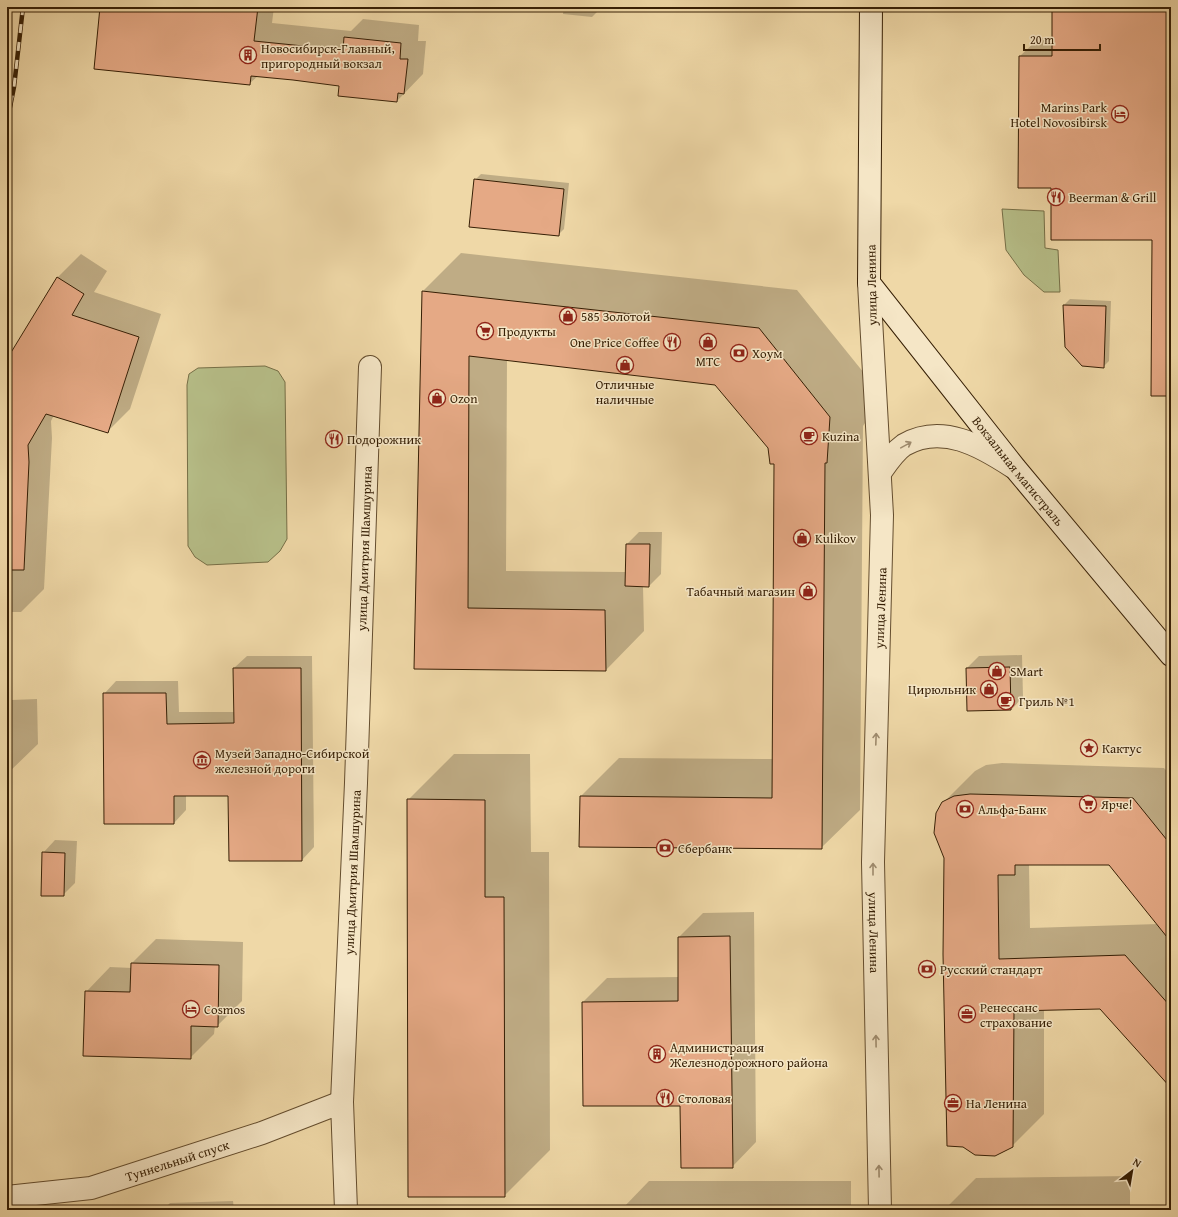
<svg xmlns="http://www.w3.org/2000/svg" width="1178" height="1217" font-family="'Gentium Book Plus',serif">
  <rect width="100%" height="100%" fill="#efd8a7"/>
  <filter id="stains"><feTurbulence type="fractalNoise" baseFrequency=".005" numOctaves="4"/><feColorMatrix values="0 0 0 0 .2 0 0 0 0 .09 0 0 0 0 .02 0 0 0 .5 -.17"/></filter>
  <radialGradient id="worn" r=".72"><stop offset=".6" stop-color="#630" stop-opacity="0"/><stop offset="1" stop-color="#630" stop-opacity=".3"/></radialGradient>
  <g fill="#b7bf89" stroke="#766f47">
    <polygon points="1002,209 1044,211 1045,248 1058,250 1060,292 1044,292 1024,275 1006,250"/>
    <polygon points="265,366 278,371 285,382 287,539 280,551 268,562 207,565 195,557 188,546 187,385 189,374 198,368"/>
  </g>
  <g fill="#0003" fill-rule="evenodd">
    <polygon points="101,7 274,7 272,23 351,31 363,19 419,25 418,41 426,41 423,74 397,101 340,85 258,76 249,84"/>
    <polygon points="564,7 598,7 598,11 592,17 563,14"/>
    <polygon points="1053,7 1171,7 1171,395 1153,239 1052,187 1020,56 1039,38 1053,38"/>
    <polygon points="481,174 569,183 564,229 558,235 475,180"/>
    <polygon points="461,253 797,290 868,378 865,423 863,426 860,810 821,848 581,796 619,758 773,759 775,463 769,447 716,384 507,359 506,571 626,572 627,544 639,532 662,532 661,574 649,586 643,586 644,631 606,670 415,668 423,291"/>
    <polygon points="81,254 107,271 94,292 161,314 130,409 107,432 54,415 51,421 52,438 44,589 21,612 7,612 7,361 58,277"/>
    <polygon points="1070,299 1111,301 1109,361 1103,367 1066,347 1064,305"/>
    <polygon points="7,626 10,626 11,700 37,699 38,744 7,774"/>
    <polygon points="1022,655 1023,697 1011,710 967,668 979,656"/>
    <polygon points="247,656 312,656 314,847 302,860 230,860 229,795 186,795 186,810 174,823 104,694 116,681 178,681 179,712 235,712 234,668"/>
    <polygon points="454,754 530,754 531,852 549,852 550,1150 504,1196 408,800"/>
    <path d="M1002,763L1164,768L1171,776V1087L1101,1008L1044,1009V1114L1012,1146L945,857L943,803L975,771L986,765ZM1029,864H1109L1158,924L1030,928Z"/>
    <polygon points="55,840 77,841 75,883 63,895 43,853"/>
    <polygon points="754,912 756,1142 732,1167 681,1105 584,1105 583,1002 607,978 679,977 679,937 703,913"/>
    <polygon points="156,939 243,942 242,1001 217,1026 215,1025 214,1034 190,1058 86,992 110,967 132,968 132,963"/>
    <polygon points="1130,1176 1130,1210 944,1210 976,1178"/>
    <polygon points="649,1181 851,1181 851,1210 621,1210"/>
    <polygon points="233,1201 234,1210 163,1210 170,1203"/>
  </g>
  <g fill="#e5a985" stroke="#361f05">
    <polygon points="100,7 258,7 254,41 343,50 344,37 401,43 400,59 408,59 404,94 398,93 397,102 338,96 339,86 293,80 251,76 250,85 94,69"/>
    <polygon points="1052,7 1171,7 1171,396 1151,396 1152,240 1051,240 1051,188 1018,188 1019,56 1052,56"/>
    <polygon points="474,179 564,189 559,236 469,227"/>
    <polygon points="57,277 84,294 72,315 139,337 108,433 46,414 28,445 29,462 24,570 7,570 7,359"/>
    <polygon points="422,291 759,328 830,417 827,463 825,463 822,849 579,847 580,796 772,798 774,464 770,464 768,448 715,385 469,356 468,608 605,610 606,671 414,669"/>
    <polygon points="1063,305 1106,306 1104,368 1082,366 1065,347"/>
    <polygon points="626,544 650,544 649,587 625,586"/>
    <polygon points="1010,667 1011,710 967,711 966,668"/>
    <polygon points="233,668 301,668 302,861 229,861 228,796 174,796 174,824 104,824 103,693 166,693 167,724 234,723"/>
    <polygon points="970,794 1133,798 1171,845 1171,942 1109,865 1015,865 1015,875 998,875 999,959 1125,955 1171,1007 1171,1088 1100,1009 1014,1011 1013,1147 995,1156 975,1155 963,1147 947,1146 943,954 944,858 934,833 936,813 942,802 954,796"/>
    <polygon points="407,799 485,800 485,897 504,897 505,1197 408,1197"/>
    <polygon points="42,852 65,853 64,896 41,896"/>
    <polygon points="730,936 733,1168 681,1168 680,1106 583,1106 582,1002 678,1001 678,937"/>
    <polygon points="131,963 219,965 218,1027 191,1026 191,1059 83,1056 85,991 130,992"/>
  </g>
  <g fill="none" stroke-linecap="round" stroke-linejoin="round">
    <g stroke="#644d2e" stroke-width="24">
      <g id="minor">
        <path id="s1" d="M342,1102L356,783L370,367"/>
      </g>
    </g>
    <g stroke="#644d2e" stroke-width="24">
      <g id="tertiary">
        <path id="s2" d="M869,283L882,515L873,862L880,1210"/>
        <path d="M880,473C887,463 894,452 904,445C942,423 981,446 1013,467"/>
        <path id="s3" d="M7,1197L91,1188L262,1133L342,1102L346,1210"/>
      </g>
    </g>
    <g stroke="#361f05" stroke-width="24">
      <g id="secondary">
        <path id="s4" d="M871,7L869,283L1015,468L1171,655"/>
      </g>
    </g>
    <use href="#minor" stroke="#f5e6c6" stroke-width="22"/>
    <use href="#tertiary" stroke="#f5e6c6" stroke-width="22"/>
    <use href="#secondary" stroke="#f5e6c6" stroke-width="22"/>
    <g stroke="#361f05" stroke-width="4.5">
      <polyline id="rail" points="7,122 14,87 23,7"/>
    </g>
    <use href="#rail" stroke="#f5e6c6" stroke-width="3" stroke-dasharray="9" stroke-linecap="butt"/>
  </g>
  <defs><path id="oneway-shaft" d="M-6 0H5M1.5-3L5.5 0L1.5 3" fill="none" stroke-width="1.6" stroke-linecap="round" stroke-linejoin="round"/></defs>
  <g stroke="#9f8c6f">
    <use href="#oneway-shaft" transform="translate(906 445) rotate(-29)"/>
    <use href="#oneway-shaft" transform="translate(876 739) rotate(-88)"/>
    <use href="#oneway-shaft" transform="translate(873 869) rotate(-90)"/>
    <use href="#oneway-shaft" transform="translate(876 1041) rotate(-91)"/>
    <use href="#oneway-shaft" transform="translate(879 1171) rotate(-91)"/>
  </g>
  <defs>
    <g id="building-ring" transform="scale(0.9)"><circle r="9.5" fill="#f5e6c6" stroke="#8f2418" stroke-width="1.5"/><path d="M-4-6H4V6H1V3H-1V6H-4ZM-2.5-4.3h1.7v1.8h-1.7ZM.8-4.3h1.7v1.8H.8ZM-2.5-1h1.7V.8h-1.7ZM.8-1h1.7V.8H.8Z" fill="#8f2418"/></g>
    <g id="hotel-ring" transform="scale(0.9)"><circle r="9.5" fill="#f5e6c6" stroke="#8f2418" stroke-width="1.5"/><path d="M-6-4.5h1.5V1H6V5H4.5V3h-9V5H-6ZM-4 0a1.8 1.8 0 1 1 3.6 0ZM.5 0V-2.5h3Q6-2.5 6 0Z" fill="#8f2418"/></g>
    <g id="restaurant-ring" transform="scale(0.9)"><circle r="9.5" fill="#f5e6c6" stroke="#8f2418" stroke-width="1.5"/><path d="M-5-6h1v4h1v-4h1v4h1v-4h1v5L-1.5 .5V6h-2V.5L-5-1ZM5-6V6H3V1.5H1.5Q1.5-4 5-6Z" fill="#8f2418"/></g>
    <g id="shop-ring" transform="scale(0.9)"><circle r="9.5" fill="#f5e6c6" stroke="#8f2418" stroke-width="1.5"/><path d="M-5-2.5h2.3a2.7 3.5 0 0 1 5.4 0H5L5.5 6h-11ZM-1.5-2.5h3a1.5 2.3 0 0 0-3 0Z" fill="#8f2418"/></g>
    <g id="supermarket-ring" transform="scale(0.9)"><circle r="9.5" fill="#f5e6c6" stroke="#8f2418" stroke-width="1.5"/><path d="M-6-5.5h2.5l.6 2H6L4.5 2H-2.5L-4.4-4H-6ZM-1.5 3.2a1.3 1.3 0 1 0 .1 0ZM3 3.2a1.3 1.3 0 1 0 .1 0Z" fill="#8f2418"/></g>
    <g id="bank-ring" transform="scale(0.9)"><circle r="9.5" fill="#f5e6c6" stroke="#8f2418" stroke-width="1.5"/><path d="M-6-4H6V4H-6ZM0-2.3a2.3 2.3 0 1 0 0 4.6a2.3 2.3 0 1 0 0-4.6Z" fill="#8f2418"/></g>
    <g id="cafe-ring" transform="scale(0.9)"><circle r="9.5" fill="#f5e6c6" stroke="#8f2418" stroke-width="1.5"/><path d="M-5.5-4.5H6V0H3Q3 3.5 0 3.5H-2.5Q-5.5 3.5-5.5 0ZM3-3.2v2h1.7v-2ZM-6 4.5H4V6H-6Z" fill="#8f2418"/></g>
    <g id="sight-ring" transform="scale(0.9)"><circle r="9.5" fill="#f5e6c6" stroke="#8f2418" stroke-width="1.5"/><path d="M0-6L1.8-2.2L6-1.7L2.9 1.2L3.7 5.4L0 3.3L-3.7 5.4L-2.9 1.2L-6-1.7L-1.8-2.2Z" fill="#8f2418"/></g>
    <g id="museum-ring" transform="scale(0.9)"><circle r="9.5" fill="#f5e6c6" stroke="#8f2418" stroke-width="1.5"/><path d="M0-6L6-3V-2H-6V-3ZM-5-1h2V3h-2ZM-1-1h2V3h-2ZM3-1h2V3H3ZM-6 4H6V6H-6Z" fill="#8f2418"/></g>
    <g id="office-ring" transform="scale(0.9)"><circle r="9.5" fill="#f5e6c6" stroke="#8f2418" stroke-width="1.5"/><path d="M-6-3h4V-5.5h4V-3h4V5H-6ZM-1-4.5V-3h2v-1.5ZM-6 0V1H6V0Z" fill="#8f2418"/></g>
  </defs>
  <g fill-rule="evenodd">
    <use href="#building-ring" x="248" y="55"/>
    <use href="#hotel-ring" x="1120" y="114"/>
    <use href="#restaurant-ring" x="1056" y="197"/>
    <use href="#shop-ring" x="568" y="316"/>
    <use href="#supermarket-ring" x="485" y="331"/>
    <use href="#restaurant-ring" x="672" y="342"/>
    <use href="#shop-ring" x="708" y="342"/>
    <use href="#bank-ring" x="739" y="353"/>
    <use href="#shop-ring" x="625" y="365"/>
    <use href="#shop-ring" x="437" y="398"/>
    <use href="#cafe-ring" x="809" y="436"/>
    <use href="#restaurant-ring" x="334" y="439"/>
    <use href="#shop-ring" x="802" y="538"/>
    <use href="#shop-ring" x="808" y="591"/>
    <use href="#shop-ring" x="997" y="671"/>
    <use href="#shop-ring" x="989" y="689"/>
    <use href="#cafe-ring" x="1006" y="701"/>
    <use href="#sight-ring" x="1089" y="748"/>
    <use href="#museum-ring" x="202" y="760"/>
    <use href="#supermarket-ring" x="1088" y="804"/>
    <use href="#bank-ring" x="965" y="809"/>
    <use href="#bank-ring" x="665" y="848"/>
    <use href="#bank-ring" x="927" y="969"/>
    <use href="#hotel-ring" x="191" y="1009"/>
    <use href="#office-ring" x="967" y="1014"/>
    <use href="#building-ring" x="657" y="1054"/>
    <use href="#restaurant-ring" x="665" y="1098"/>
    <use href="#office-ring" x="953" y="1103"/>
  </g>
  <g text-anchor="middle" stroke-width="3" stroke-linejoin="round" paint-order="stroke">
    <g font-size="13" fill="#361f05" stroke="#f5e6c6" text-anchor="start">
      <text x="261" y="53">Новосибирск-Главный,<tspan x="261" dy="15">пригородный вокзал</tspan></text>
      <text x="1107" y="112" text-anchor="end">Marins Park<tspan x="1107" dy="15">Hotel Novosibirsk</tspan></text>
      <text x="1069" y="202">Beerman &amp; Grill</text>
      <text x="581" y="321">585 Золотой</text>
      <text x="498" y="336">Продукты</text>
      <text x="659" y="347" text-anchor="end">One Price Coffee</text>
      <text x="752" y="358">Хоум</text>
      <text x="708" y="366" text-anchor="middle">МТС</text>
      <text x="625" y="389" text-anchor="middle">Отличные<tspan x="625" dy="15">наличные</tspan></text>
      <text x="450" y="403">Ozon</text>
      <text x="822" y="441">Kuzina</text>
      <text x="347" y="444">Подорожник</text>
      <text x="815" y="543">Kulikov</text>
      <text x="795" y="596" text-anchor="end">Табачный магазин</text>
      <text x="1010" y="676">SMart</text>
      <text x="976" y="694" text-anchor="end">Цирюльник</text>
      <text x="1019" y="706">Гриль №1</text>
      <text x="1102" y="753">Кактус</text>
      <text x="215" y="758">Музей Западно-Сибирской<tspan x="215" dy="15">железной дороги</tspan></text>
      <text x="1101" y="809">Ярче!</text>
      <text x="978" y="814">Альфа-Банк</text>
      <text x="678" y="853">Сбербанк</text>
      <text x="940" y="974">Русский стандарт</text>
      <text x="980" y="1012">Ренессанс<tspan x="980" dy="15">страхование</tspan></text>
      <text x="204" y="1014">Cosmos</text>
      <text x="670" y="1052">Администрация<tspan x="670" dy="15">Железнодорожного района</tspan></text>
      <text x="678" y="1103">Столовая</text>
      <text x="966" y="1108">На Ленина</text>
    </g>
    <g font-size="13" fill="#361f05" stroke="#f5e6c6">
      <text transform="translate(871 285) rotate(-91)" y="5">улица Ленина</text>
      <text dy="5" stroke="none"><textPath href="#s4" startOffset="516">Вокзальная магистраль</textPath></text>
      <text dy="5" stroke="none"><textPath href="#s1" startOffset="554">улица Дмитрия Шамшурина</textPath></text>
      <text transform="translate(880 608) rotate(-88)" y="5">улица Ленина</text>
      <text dy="5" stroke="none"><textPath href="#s1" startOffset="230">улица Дмитрия Шамшурина</textPath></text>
      <text dy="5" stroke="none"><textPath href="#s2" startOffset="650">улица Ленина</textPath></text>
      <text dy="5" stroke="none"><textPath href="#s3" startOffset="175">Туннельный спуск</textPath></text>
    </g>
  </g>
  <rect width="1178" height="1217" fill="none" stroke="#efd8a7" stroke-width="24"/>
  <rect x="8" y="8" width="1162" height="1201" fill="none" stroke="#361f05" stroke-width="2"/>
  <rect x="12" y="12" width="1154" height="1193" fill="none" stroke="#361f05"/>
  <g transform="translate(1132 1171) rotate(31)" stroke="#f5e6c6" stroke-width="3" paint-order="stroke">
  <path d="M0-3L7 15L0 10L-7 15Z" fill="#361f05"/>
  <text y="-6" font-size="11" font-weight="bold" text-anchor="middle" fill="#361f05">N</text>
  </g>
  <path d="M1024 44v6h76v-6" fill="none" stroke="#361f05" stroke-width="2"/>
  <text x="1030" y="44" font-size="12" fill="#361f05" stroke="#f5e6c6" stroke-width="3" paint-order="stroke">20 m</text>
  <rect width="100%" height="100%" filter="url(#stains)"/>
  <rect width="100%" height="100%" fill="url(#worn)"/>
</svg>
